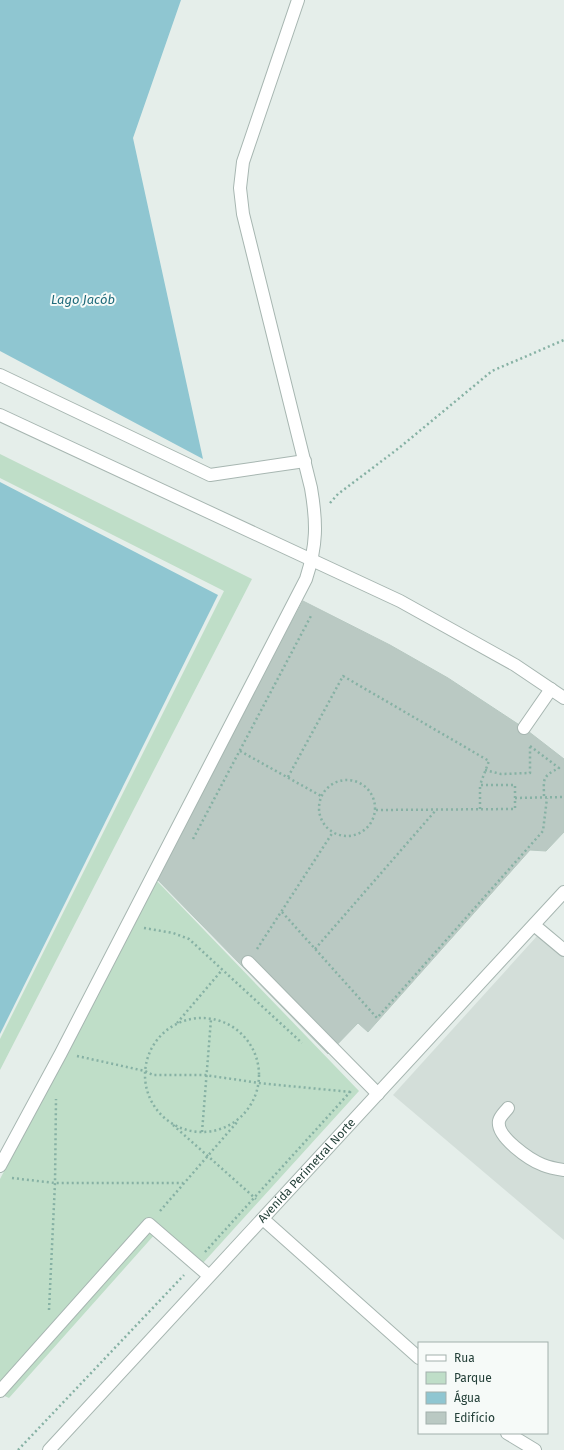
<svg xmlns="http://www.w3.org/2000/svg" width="564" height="1450" font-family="'Fira Sans',sans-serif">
  <rect width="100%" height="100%" fill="#e5eeea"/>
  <polygon fill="#d3ded9" points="538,935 564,956 564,1240 393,1095"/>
  <g fill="#bfdec8">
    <polygon points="0,454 252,579 0,1070 0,1039 224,591 0,478"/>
    <polygon points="155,879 359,1091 203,1263 156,1233 9,1398 0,1394 0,1179"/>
  </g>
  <g fill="#8fc6d1">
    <polygon points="0,0 181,0 133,138 203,459 0,351"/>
    <polygon points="0,482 218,595 0,1034"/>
  </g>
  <polygon fill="#bac9c3" stroke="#b7c8c1" points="303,601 390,645 448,678 524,728 564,759 564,832 546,851 530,850 368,1032 358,1023 328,1054 155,877"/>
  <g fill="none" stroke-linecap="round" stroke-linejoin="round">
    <g stroke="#a7b6b1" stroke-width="14">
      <g id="minor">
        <polyline points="0,375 210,475 305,461"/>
        <polyline points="0,415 400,601 515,665 564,698"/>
        <polyline points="524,728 551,689"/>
        <polyline points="534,925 564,950"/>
        <polyline points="248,962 378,1094"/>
        <path d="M508,1108C505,1112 500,1116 499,1121C496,1137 530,1160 543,1165C550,1168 557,1169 564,1170"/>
        <path d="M0,1166L61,1053L306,579C317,545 317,523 311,488L243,214L240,188L243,162L298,0"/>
        <polyline points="263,1219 419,1358"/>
        <polyline points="0,1391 149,1224 208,1275"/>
        <polyline points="507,1433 535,1450"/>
        <path id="s1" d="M49,1450C220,1263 393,1078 564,892"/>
      </g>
    </g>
    <g stroke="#86b1a4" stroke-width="2.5" stroke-dasharray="2 3" stroke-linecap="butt">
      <polyline points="330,503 338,494 399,448 492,371 564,340"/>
      <path d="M530,746L559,768C541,777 544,779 544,798"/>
      <polyline points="240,751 321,796"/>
      <polyline points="485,770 501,774 530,773 530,747"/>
      <polyline points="288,777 343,676 489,761 480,785"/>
      <circle cx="347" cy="808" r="28"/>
      <polyline points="515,798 564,797"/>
      <polyline points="376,810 515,809 515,785 480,785 480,809"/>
      <polyline points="193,839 312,614"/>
      <polyline points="282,912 377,1018 543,831 547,798"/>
      <polyline points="144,928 173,933 189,939 302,1043"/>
      <polyline points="257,949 333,832"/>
      <polyline points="315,949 436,810"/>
      <circle cx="202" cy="1075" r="57"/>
      <polyline points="177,1023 222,970"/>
      <polyline points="77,1056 145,1071 153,1075 205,1075 259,1083 350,1092"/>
      <polyline points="173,1125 256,1199"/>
      <polyline points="202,1132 211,1019"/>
      <polyline points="12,1178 55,1183 183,1183"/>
      <polyline points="160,1211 238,1121"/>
      <polyline points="205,1252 351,1091"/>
      <polyline points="49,1310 55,1183 56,1099"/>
      <polyline points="18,1450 184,1275"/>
    </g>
    <use href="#minor" stroke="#fff" stroke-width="12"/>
  </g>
  <g text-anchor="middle" stroke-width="4" stroke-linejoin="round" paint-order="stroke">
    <g font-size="12" fill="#244039" stroke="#f6faf8">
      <text dy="4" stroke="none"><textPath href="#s1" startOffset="380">Avenida Perimetral Norte</textPath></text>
    </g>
    <g font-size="13" font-style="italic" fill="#1f6b7b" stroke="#f6faf8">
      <text x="83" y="304">Lago Jacób</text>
    </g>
  </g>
  <rect x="418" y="1342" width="130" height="92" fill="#f6faf8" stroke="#a2b0ac"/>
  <rect x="426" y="1355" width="20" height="6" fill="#ffffff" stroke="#a2b0ac"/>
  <text x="454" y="1362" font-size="12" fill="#244039">Rua</text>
  <rect x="426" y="1372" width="20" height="12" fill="#bfdec8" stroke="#a2b0ac"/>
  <text x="454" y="1382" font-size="12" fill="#244039">Parque</text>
  <rect x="426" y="1392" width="20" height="12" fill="#8fc6d1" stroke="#a2b0ac"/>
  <text x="454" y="1402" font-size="12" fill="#244039">Água</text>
  <rect x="426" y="1412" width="20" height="12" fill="#bac9c3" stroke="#a2b0ac"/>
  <text x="454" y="1422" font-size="12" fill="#244039">Edifício</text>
</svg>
